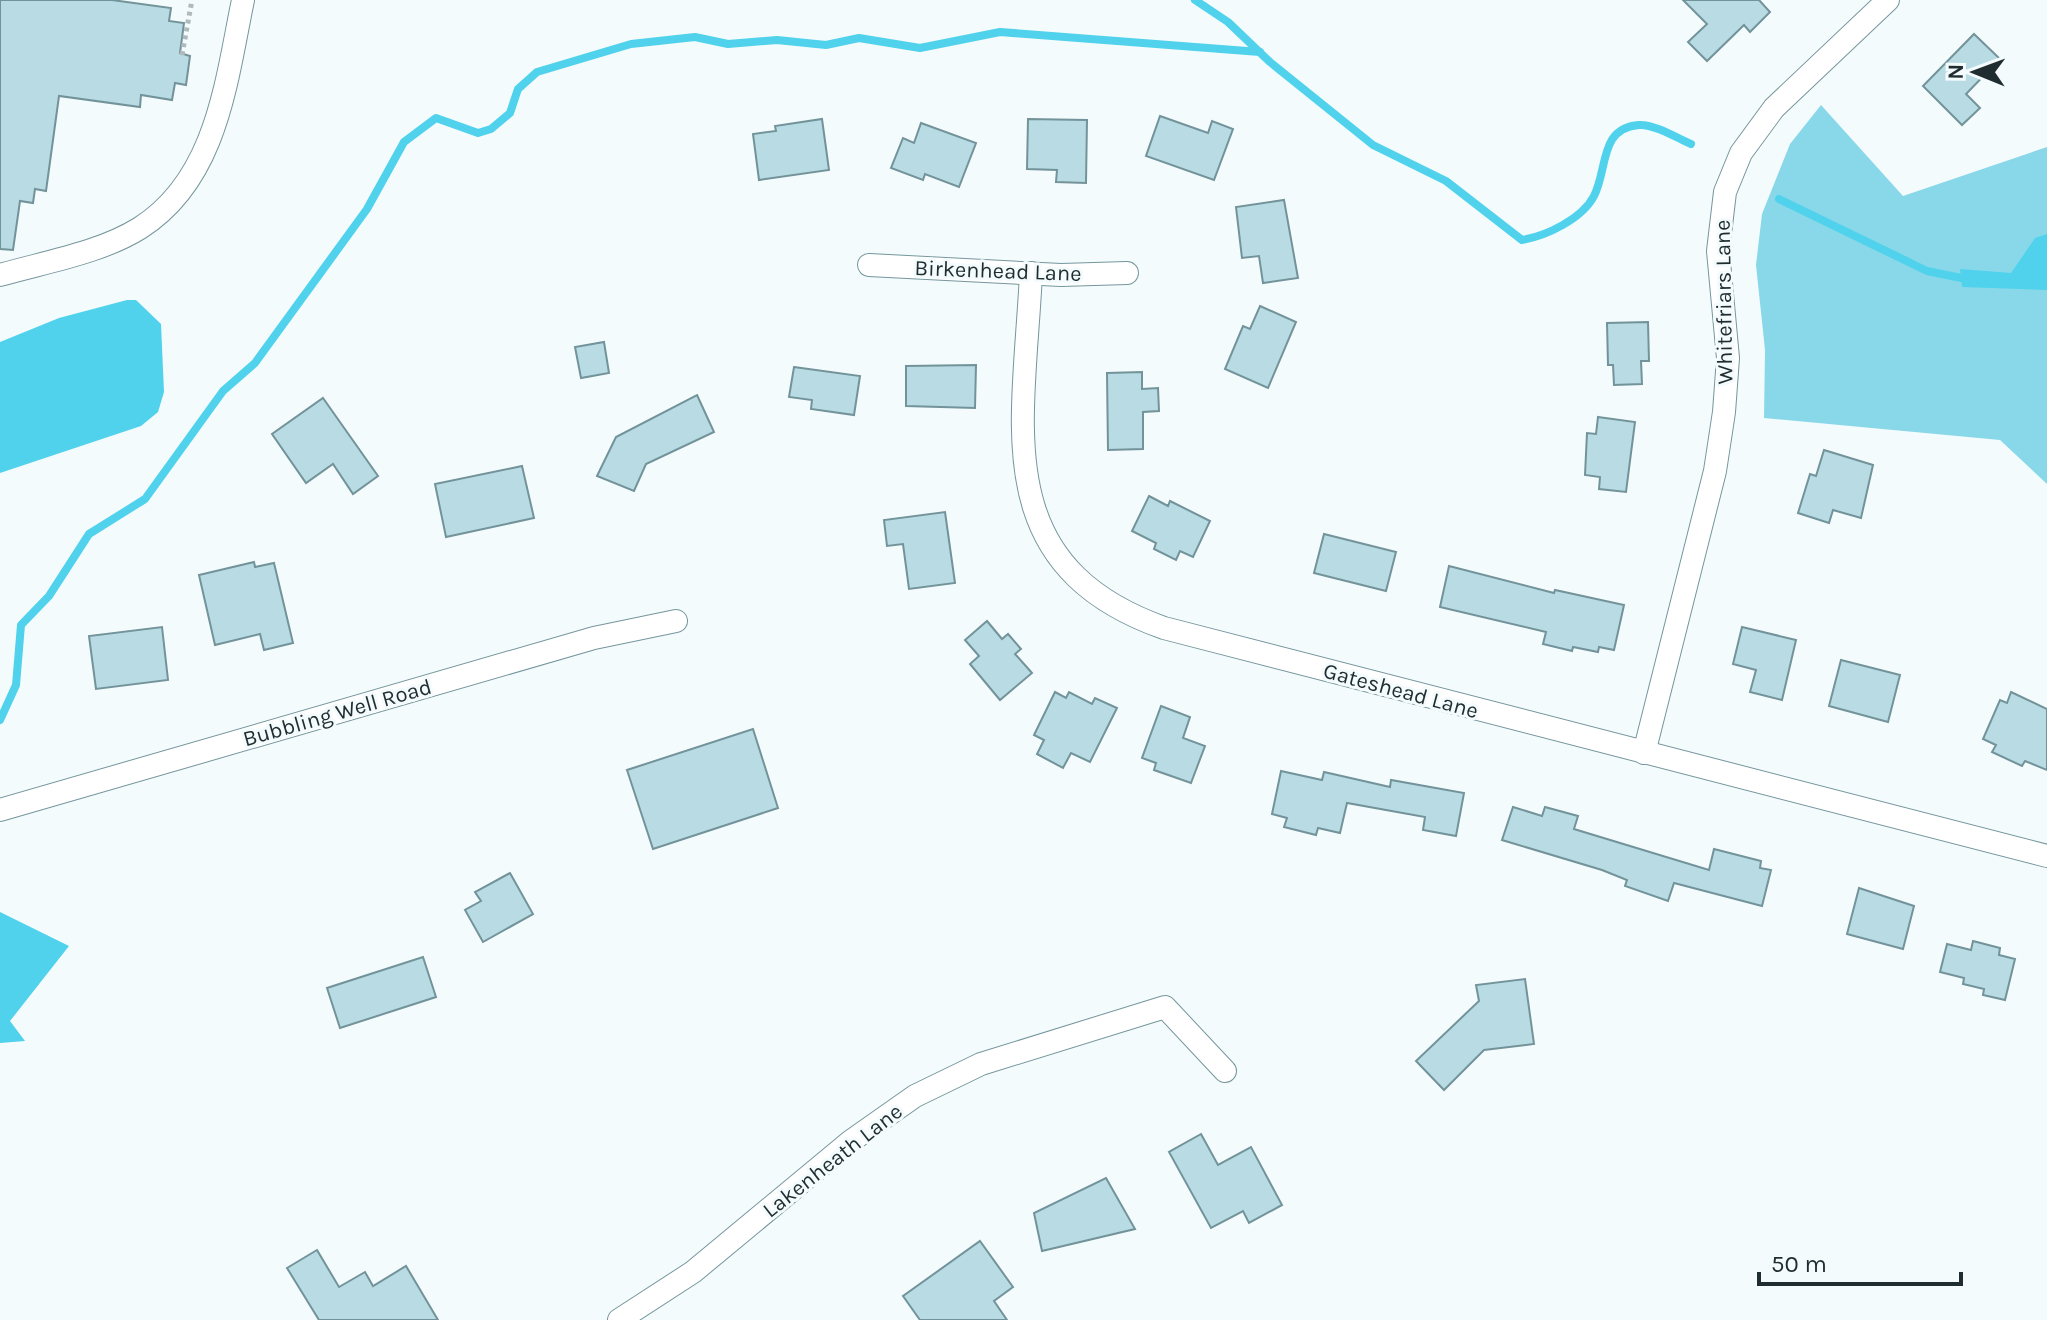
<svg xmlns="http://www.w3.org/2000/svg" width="2047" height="1320" font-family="Karla,sans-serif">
  <rect width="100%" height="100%" fill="#f4fbfd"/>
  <polygon fill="#89d8e9" points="1821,105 1903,196 2047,147 2047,484 2000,440 1764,418 1765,350 1756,265 1762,214 1790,144"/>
  <g fill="#50d2ec">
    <polygon points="2047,234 2047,290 1962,287 1960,269 2011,273 2035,238"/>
    <polygon points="127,300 136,300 161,324 164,392 158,412 141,426 0,473 0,342 59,318"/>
    <polygon points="0,912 69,946 10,1021 25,1041 0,1043"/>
  </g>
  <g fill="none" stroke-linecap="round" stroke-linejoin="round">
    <g stroke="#50d2ec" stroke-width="8">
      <path d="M1195,0L1228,22L1270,62L1373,145L1446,181L1522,240C1546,236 1582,219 1594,196C1608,169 1599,128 1639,125C1654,124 1677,138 1691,144"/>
      <polyline points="1779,199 1927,271 1971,280"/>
      <polyline points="0,720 16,685 21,625 49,596 89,534 145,499 223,391 255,363 367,209 404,142 436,118 478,133 491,129 510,113 518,89 537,72 631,44 695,37 728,44 777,40 826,45 859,38 920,48 1000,32 1260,52"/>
    </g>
  </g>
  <g fill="#b9dbe3" stroke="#72939a" stroke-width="2">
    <polygon points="0,0 112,0 171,8 169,21 184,23 180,53 190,56 186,85 175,83 172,100 141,95 140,107 59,96 46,191 35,189 33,203 20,201 13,250 0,249"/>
    <polygon points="1683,0 1759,0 1770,12 1750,32 1744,25 1707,61 1688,42 1707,24"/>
    <polygon points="1974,34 2000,59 1966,94 1980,108 1962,125 1923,86"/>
    <polygon points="1160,116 1208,133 1212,121 1233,129 1214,180 1146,156"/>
    <polygon points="822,119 829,170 759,180 753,134 776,131 775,126"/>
    <polygon points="1028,119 1087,120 1086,183 1056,182 1057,170 1027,169"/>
    <polygon points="921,123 976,143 959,187 925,174 923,180 891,168 903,138 914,143"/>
    <polygon points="1284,200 1298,278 1263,283 1259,256 1242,258 1236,207"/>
    <polygon points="1260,306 1296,322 1268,388 1225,369 1243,326 1250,329"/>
    <polygon points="1648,322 1649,361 1641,361 1642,384 1614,385 1613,365 1608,365 1607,323"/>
    <polygon points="604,342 609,373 581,378 575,347"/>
    <polygon points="976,365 975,408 906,406 906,366"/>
    <polygon points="794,367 860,376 854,415 811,409 812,400 789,397"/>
    <polygon points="1142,372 1142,389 1158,388 1159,411 1143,412 1143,449 1108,450 1107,373"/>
    <polygon points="697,395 714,432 646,464 634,491 597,476 616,437"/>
    <polygon points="323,398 378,476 353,494 333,464 306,483 272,434"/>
    <polygon points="1598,417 1635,422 1626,492 1599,489 1600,477 1585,475 1587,433 1596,434"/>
    <polygon points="1824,450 1873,465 1861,518 1833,510 1829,523 1798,513 1810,474 1816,476"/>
    <polygon points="522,466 534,518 446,537 435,484"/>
    <polygon points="1149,496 1168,506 1170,501 1210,521 1193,557 1180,551 1176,560 1154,549 1156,543 1132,531"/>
    <polygon points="945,512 955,583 909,589 903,544 887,546 884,520"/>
    <polygon points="1324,534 1396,552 1386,591 1314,573"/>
    <polygon points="254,562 255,567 274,563 293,643 264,650 260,634 215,645 199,575"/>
    <polygon points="1449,566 1554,593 1555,590 1624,605 1614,650 1599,647 1598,652 1573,647 1572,651 1543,644 1546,632 1440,607"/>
    <polygon points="987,621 1002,639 1008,634 1021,649 1015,654 1032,673 1000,700 970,664 979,656 965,640"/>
    <polygon points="162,627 168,680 96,689 89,636"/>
    <polygon points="1742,627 1796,640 1782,700 1750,692 1756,670 1733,664"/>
    <polygon points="1841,660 1900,675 1888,722 1829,706"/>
    <polygon points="1055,692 1066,698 1069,692 1092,704 1095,698 1117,708 1090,762 1071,753 1063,768 1037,754 1044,740 1034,735"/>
    <polygon points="2011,692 2047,709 2047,770 2025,761 2022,766 1992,752 1996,745 1983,739 2000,700 2007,703"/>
    <polygon points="1161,706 1190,717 1183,738 1205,746 1191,783 1154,770 1156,763 1142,758"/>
    <polygon points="753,729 778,808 653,849 627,770"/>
    <polygon points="1281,771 1322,780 1324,772 1390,787 1391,780 1464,793 1456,836 1423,830 1425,817 1347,803 1340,833 1318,828 1316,835 1284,827 1287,818 1272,814"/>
    <polygon points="1513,807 1542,816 1545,807 1578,816 1574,829 1709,870 1714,849 1761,861 1760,868 1771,870 1762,906 1674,883 1668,901 1625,886 1627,880 1602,870 1502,840"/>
    <polygon points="510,873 533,914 483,942 465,910 481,901 475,892"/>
    <polygon points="1859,888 1914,906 1903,949 1847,934"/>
    <polygon points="1973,941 2000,948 1999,955 2015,959 2005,1000 1983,995 1984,989 1963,984 1964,978 1940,972 1947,944 1971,950"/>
    <polygon points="423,957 436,997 340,1028 327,988"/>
    <polygon points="1525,979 1534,1044 1484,1050 1444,1090 1416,1061 1479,1001 1476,985"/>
    <polygon points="1201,1134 1218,1165 1251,1147 1282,1205 1249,1223 1243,1211 1211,1228 1169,1152"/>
    <polygon points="1106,1178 1135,1229 1042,1251 1034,1213"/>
    <polygon points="980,1241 1013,1287 994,1301 1007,1320 920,1320 903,1296"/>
    <polygon points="317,1250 339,1287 365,1272 373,1286 406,1266 438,1320 319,1320 287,1268"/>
  </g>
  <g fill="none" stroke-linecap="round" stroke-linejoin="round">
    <g stroke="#75969d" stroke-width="24">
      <g id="street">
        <polyline points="869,265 1061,275 1127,273"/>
        <path d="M1031,273C1024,425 986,565 1164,628L2047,856"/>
        <path d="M0,275C45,262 100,253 140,228C217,179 226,82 243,0"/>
        <polyline points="1644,753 1715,471 1724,412 1728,358 1718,251 1725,192 1741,153 1774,108 1888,0"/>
        <polyline points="0,810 594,638 676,621"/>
        <polyline points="619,1320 693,1272 851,1141 915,1096 981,1064 1165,1007 1225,1071"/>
      </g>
    </g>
    <polyline stroke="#b0b9bb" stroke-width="5" stroke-dasharray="4 4" stroke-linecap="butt" points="182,55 192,0"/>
    <use href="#street" stroke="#fff" stroke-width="22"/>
  </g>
  <g text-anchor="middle" stroke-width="6" stroke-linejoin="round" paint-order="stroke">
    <g font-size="22" fill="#1f2d30" stroke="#f4fbfd">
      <text transform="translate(998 270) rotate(2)" y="8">Birkenhead Lane</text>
      <text transform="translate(1723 302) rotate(-91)" y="8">Whitefriars Lane</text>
      <text transform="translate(1401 690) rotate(15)" y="8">Gateshead Lane</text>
      <text transform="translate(337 712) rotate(-16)" y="8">Bubbling Well Road</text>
      <text transform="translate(832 1160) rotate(-38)" y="8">Lakenheath Lane</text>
    </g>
  </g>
  <g transform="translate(1975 72) rotate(271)" stroke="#f4fbfd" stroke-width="6" paint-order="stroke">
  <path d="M0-6L14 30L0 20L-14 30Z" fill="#1f2d30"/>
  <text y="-12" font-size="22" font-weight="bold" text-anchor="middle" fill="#1f2d30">N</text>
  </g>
  <path d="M1759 1272v12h202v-12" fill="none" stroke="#1f2d30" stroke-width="4"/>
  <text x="1771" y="1272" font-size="24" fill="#1f2d30" stroke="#f4fbfd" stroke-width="6" paint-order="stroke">50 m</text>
</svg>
